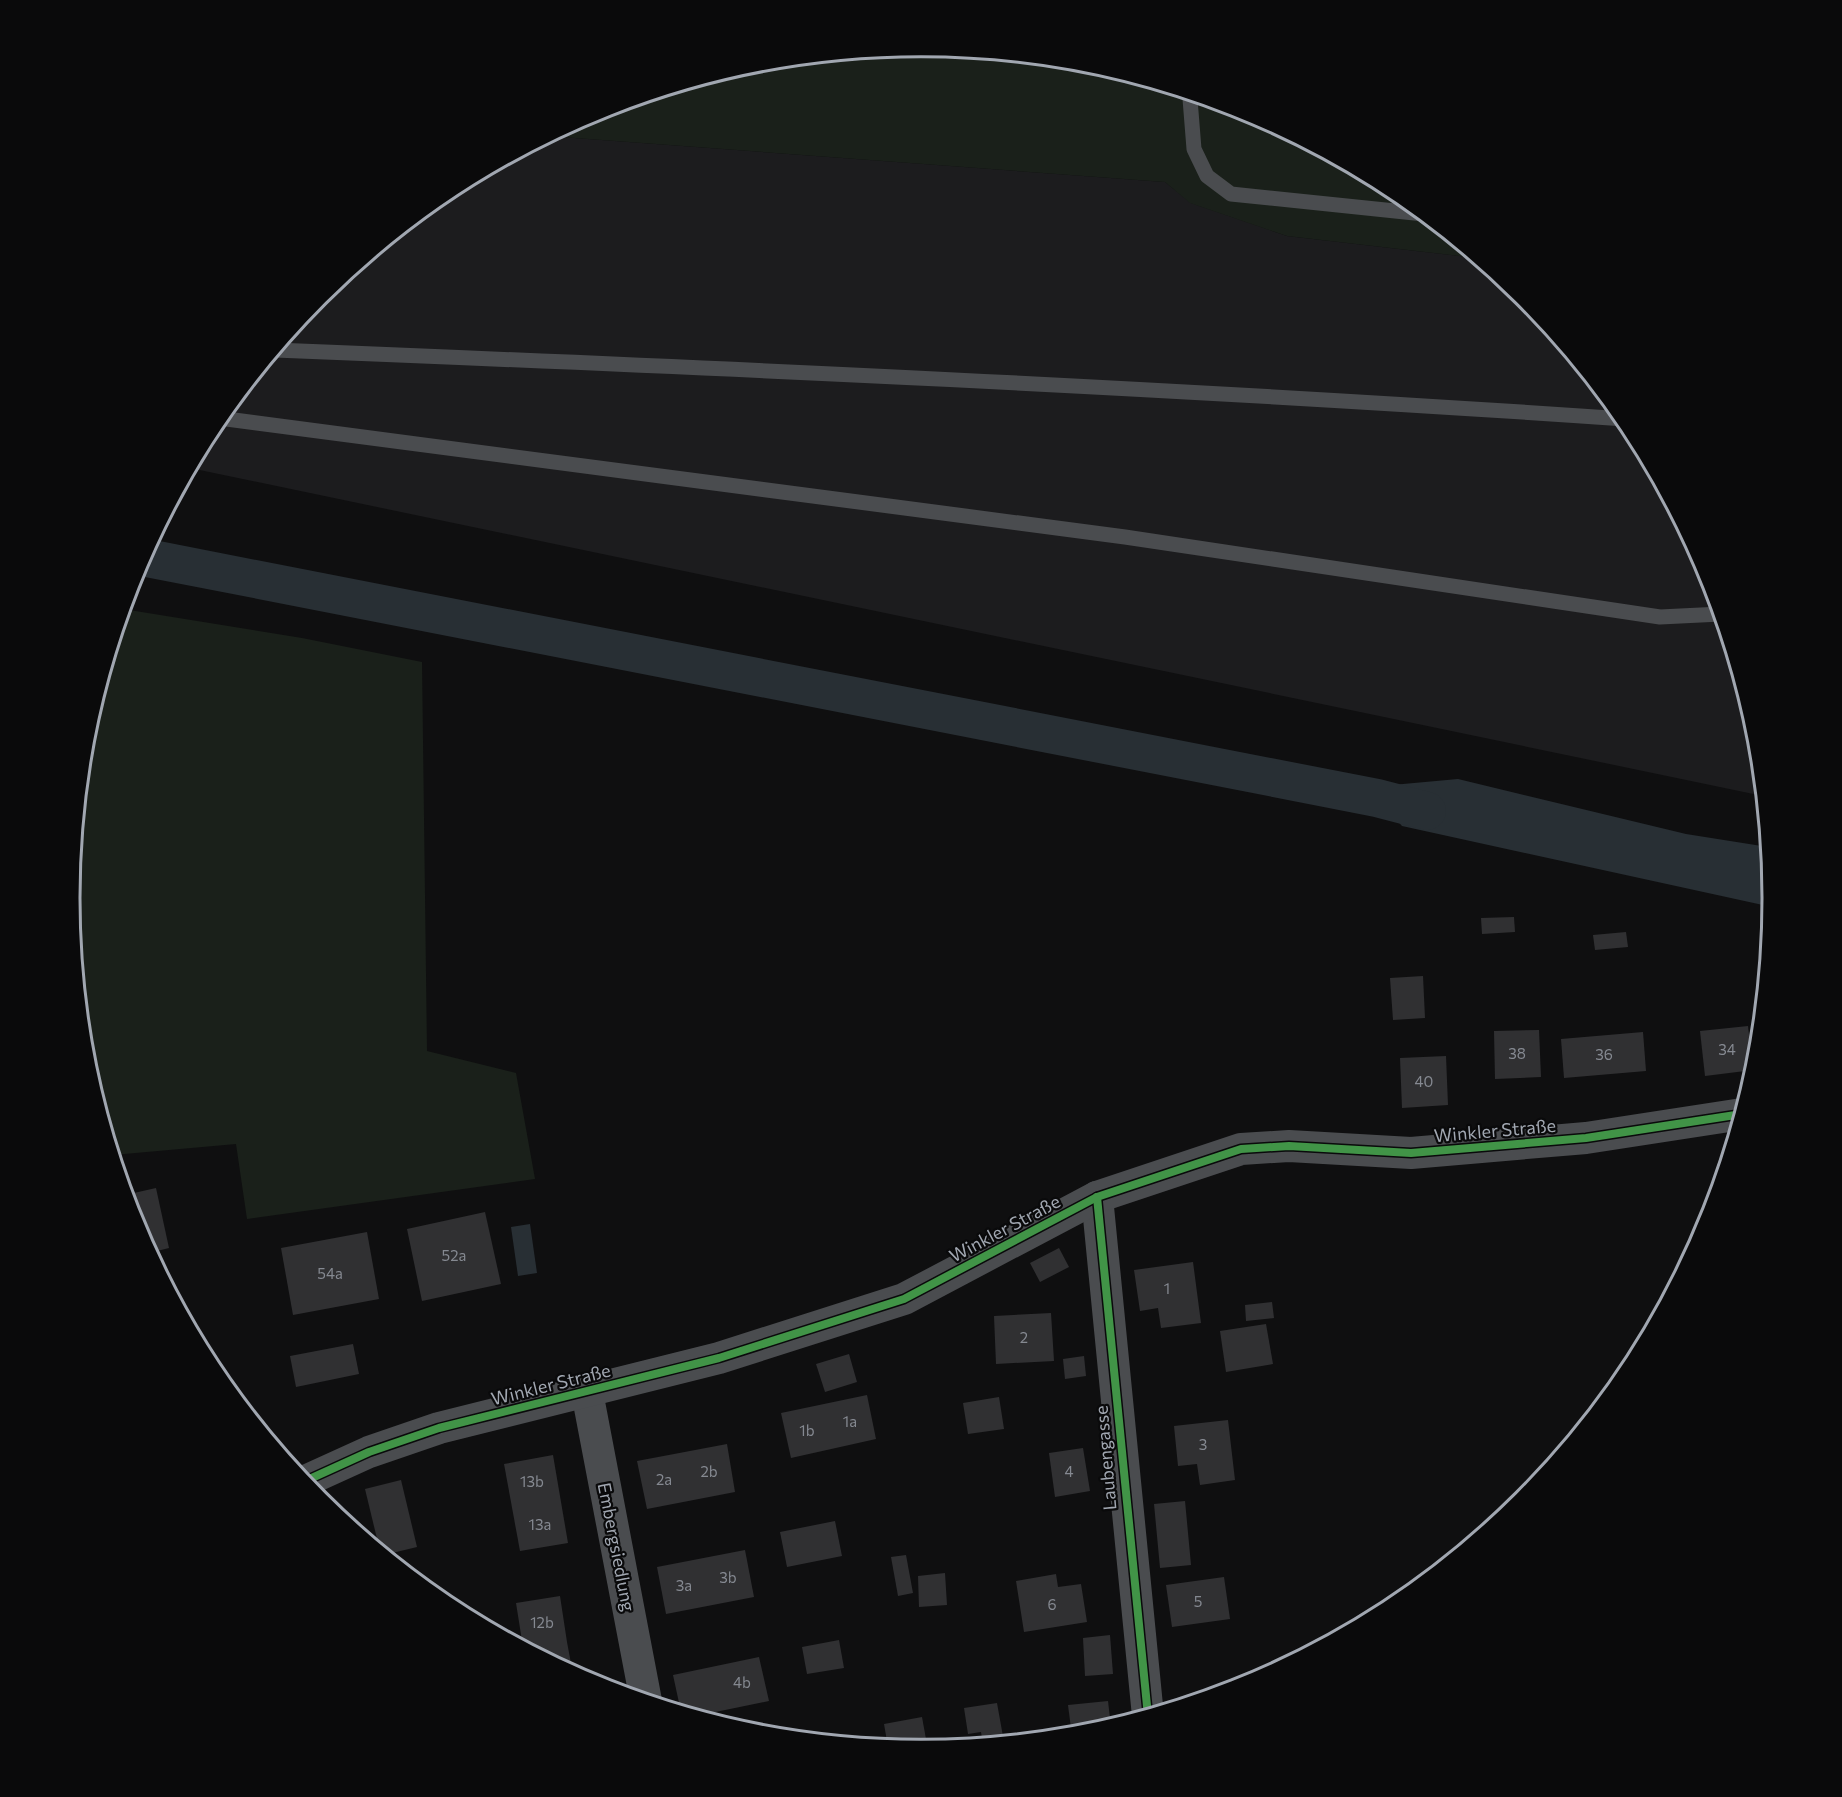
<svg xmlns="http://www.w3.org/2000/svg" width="1842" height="1797" font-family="Commissioner,sans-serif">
  <rect width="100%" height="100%" fill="#0f0f10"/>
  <polygon fill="#1c1c1e" points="548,136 1165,182 1191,203 1287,236 1477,258 1524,296 1630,425 1708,573 1757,733 1763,796 190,468 213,425 319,296 448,190"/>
  <g fill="#1a201a">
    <polygon points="921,47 1088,63 1247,111 1395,190 1477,258 1287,236 1190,203 1165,182 548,136 595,111 755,63"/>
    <polygon points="123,609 302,638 422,662 427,1051 516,1073 535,1179 247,1219 236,1144 113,1155 85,1064 69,898 85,732"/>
  </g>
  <g fill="#282f34">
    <polygon points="1458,779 1686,834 1768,847 1772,907 1402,826 1377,798 1392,785"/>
    <polygon points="530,1224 537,1273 518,1276 511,1227"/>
  </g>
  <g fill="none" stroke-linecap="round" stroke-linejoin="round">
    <polyline stroke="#282f34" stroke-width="38" points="142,557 1377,798 1427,811"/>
  </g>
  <g fill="#303032">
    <polygon points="1514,917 1515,932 1482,934 1481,918"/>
    <polygon points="1626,932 1628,947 1595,950 1593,935"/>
    <polygon points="1769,940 1766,968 1760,943"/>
    <polygon points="1423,976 1425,1018 1393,1020 1390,978"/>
    <polygon points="1748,1026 1753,1070 1705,1076 1700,1031"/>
    <polygon points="1539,1030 1541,1077 1495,1079 1494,1031"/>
    <polygon points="1643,1032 1646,1071 1564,1078 1561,1039"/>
    <polygon points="1446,1056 1448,1105 1402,1108 1400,1058"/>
    <polygon points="156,1188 169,1248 149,1253 134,1224 125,1195"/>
    <polygon points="485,1212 501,1284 422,1301 407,1229"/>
    <polygon points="367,1232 379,1299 293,1315 281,1248"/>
    <polygon points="1059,1248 1069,1267 1040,1282 1030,1263"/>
    <polygon points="1193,1262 1201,1323 1161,1328 1158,1308 1140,1311 1134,1270"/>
    <polygon points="1272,1302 1274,1318 1246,1321 1245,1305"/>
    <polygon points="1051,1313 1054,1361 996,1364 994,1316"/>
    <polygon points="1266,1324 1273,1364 1226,1372 1220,1331"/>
    <polygon points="353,1344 359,1374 296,1387 290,1356"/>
    <polygon points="849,1354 857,1382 825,1392 816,1364"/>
    <polygon points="1084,1356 1086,1376 1065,1379 1063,1359"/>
    <polygon points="867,1395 876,1439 791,1458 781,1413"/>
    <polygon points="999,1397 1004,1429 968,1434 963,1403"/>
    <polygon points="1228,1420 1235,1480 1200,1485 1197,1464 1178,1466 1174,1426"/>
    <polygon points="727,1444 735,1492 647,1509 637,1461"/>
    <polygon points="1083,1448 1090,1491 1055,1497 1049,1453"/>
    <polygon points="553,1455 568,1543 520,1551 504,1464"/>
    <polygon points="401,1480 417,1547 384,1555 380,1551 365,1489"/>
    <polygon points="1185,1501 1191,1565 1160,1568 1154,1504"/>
    <polygon points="835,1521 842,1556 787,1567 780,1532"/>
    <polygon points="745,1550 754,1597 666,1614 657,1567"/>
    <polygon points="906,1555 913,1593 898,1596 891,1557"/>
    <polygon points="945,1573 947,1605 919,1607 918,1576"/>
    <polygon points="1056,1574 1058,1587 1081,1584 1087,1622 1024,1632 1016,1581"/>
    <polygon points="1224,1577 1230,1619 1172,1627 1166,1585"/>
    <polygon points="560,1596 567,1642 573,1674 523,1647 516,1603"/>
    <polygon points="1110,1635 1113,1674 1085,1676 1083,1638"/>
    <polygon points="839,1640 844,1668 807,1674 802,1647"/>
    <polygon points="759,1657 769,1701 696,1716 681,1712 673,1675"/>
    <polygon points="1108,1701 1111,1727 1072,1736 1068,1705"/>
    <polygon points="997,1703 1004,1742 983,1744 981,1732 968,1734 964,1708"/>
    <polygon points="922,1717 926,1739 888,1747 884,1724"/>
  </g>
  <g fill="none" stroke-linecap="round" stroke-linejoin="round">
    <g stroke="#4a4c4f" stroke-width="15">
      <polyline points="1190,99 1194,149 1207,176 1231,194 1424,214"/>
      <path d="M275,350C725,368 1175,388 1625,419"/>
      <polyline points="219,418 1125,537 1660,617 1721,614"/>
    </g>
    <g stroke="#4a4c4f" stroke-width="32">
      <polyline points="1097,1197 1148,1716"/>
      <polyline points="587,1392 646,1701"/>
      <polyline points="303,1482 369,1452 439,1428 719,1358 904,1299 1097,1197 1241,1149 1289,1146 1411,1153 1586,1138 1742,1114"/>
    </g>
    <g stroke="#0a0a0b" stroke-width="11">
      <g id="cycleway">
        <polyline points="1097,1197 1148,1716"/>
        <polyline points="303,1482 369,1452 439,1428 719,1358 904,1299 1097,1197 1241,1149 1289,1146 1411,1153 1586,1138 1742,1114"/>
      </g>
    </g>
    <use href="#cycleway" stroke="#419447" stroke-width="8"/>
  </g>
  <g text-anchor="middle" stroke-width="4.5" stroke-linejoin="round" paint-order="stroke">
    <g font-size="15" fill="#858991">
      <text x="1727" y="1055">34</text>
      <text x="1517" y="1059">38</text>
      <text x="1604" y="1060">36</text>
      <text x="1424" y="1087">40</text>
      <text x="454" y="1261">52a</text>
      <text x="330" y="1279">54a</text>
      <text x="1167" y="1294">1</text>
      <text x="1024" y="1343">2</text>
      <text x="850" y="1427">1a</text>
      <text x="807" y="1436">1b</text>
      <text x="1203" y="1450">3</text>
      <text x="709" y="1477">2b</text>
      <text x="1069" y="1477">4</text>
      <text x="664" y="1485">2a</text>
      <text x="532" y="1487">13b</text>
      <text x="540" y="1530">13a</text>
      <text x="728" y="1583">3b</text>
      <text x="684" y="1591">3a</text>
      <text x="1198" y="1607">5</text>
      <text x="1052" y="1610">6</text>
      <text x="542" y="1628">12b</text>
      <text x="742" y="1688">4b</text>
    </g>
    <g font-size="18" fill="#a1a7b1" stroke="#0a0a0b">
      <text transform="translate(1495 1131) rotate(-5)" y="6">Winkler Straße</text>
      <text transform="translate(1005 1229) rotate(-28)" y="6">Winkler Straße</text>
      <text transform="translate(551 1385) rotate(-14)" y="6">Winkler Straße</text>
      <text transform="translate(1106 1458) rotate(-95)" y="6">Laubengasse</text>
      <text transform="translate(616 1547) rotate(79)" y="6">Embergsiedlung</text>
    </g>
  </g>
  <path d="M0 0H1842V1797H0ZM80 898a841 841 0 1 1 1682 0a841 841 0 1 1-1682 0Z" fill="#0a0a0b" fill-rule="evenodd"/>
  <path fill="none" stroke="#a1a7b1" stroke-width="3" d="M80 898a841 841 0 1 1 1682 0a841 841 0 1 1-1682 0Z"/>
</svg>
